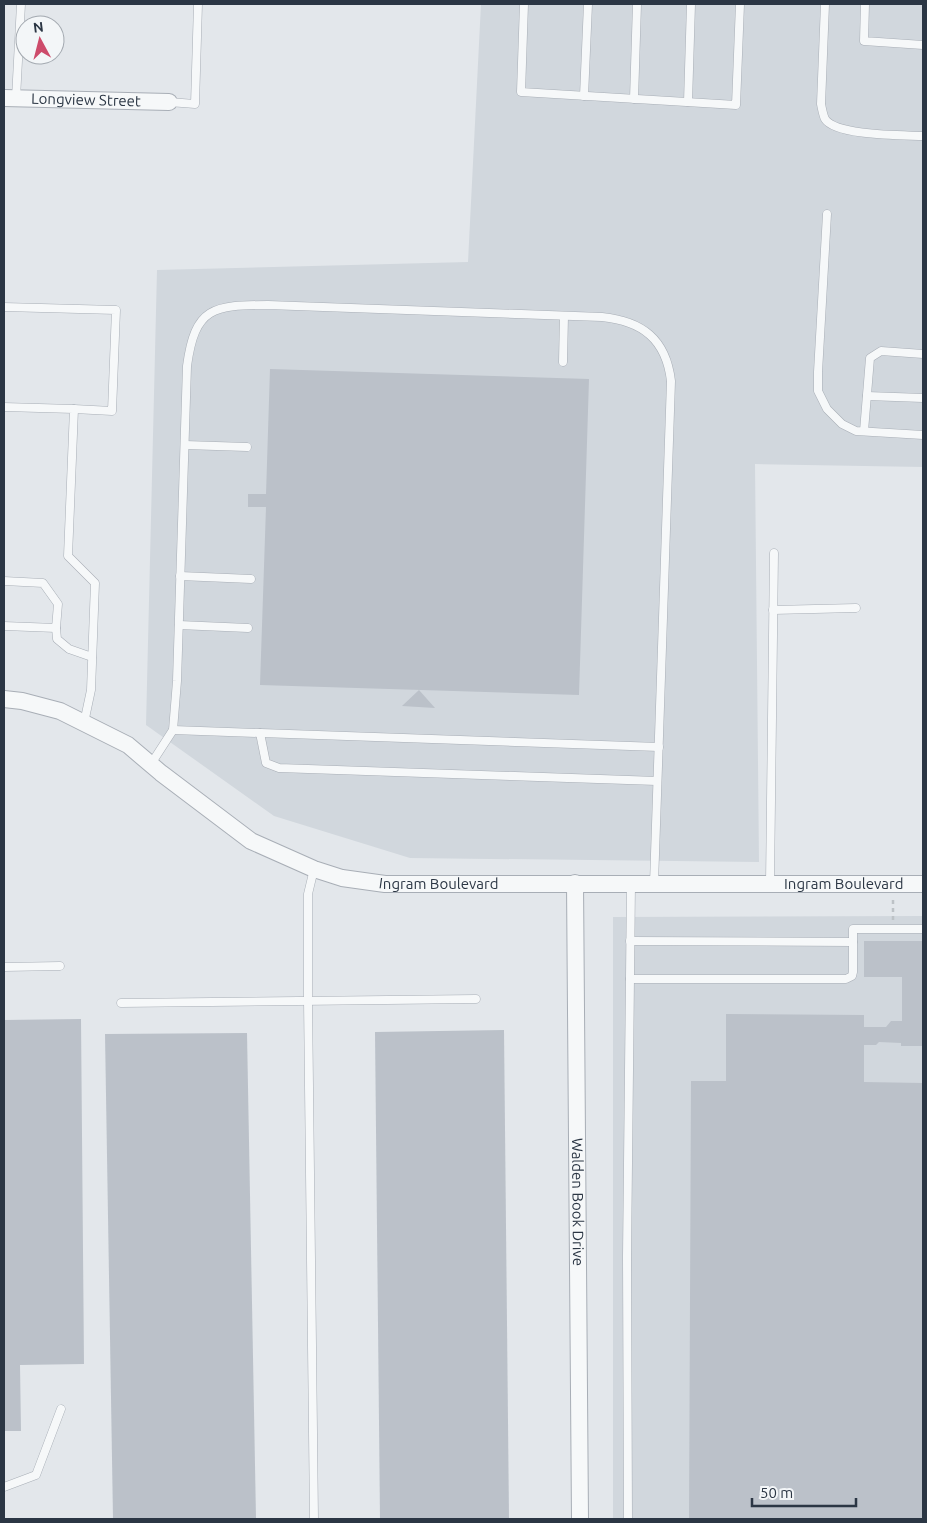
<svg xmlns="http://www.w3.org/2000/svg" width="927" height="1523" font-family="Ubuntu,sans-serif">
  <rect width="100%" height="100%" fill="#e3e7eb"/>
  <g fill="#d1d7dd">
    <polygon points="481,4 923,4 923,467 755,464 759,862 410,858 274,816 146,725 157,270 468,262"/>
    <polygon points="923,916 923,1519 613,1519 613,917"/>
  </g>
  <g fill="#bbc1c9">
    <polygon points="270,369 589,379 579,695 260,685 266,507 248,507 248,494 266,494"/>
    <polygon points="419,690 435,708 402,706"/>
    <polygon points="864,941 923,941 923,1046 901,1046 901,1043 879,1042 876,1045 864,1045 864,1082 923,1083 923,1519 689,1519 691,1081 726,1081 726,1014 864,1015 864,1027 886,1027 891,1021 902,1021 902,977 864,977"/>
    <polygon points="81,1019 84,1364 20,1365 21,1431 4,1431 4,1020"/>
    <polygon points="504,1030 509,1519 380,1519 375,1032"/>
    <polygon points="247,1033 256,1519 113,1519 105,1034"/>
  </g>
  <g fill="none" stroke-linecap="round" stroke-linejoin="round">
    <g stroke="#a8aeb6" stroke-width="9">
      <g id="service">
        <polyline points="524,4 521,92 736,105 740,4"/>
        <path d="M825,4L821,104C822,109 823,115 825,119C836,136 903,135 923,136"/>
        <polyline points="865,4 864,41 923,45"/>
        <polyline points="584,96 588,4"/>
        <polyline points="16,98 21,4"/>
        <polyline points="634,99 637,4"/>
        <polyline points="169,102 195,104 198,4"/>
        <polyline points="688,102 691,4"/>
        <polyline points="827,214 818,372 818,391 827,409 842,424 856,431 923,435"/>
        <polyline points="4,307 116,310 112,411 74,409"/>
        <polyline points="563,362 564,316"/>
        <polyline points="867,396 923,398"/>
        <polyline points="4,407 74,409 68,556 95,583 91,690 84,723"/>
        <polyline points="864,431 870,358 881,351 923,354"/>
        <polyline points="185,445 247,447"/>
        <polyline points="180,576 251,579"/>
        <polyline points="4,581 43,583 58,604 56,628 4,626"/>
        <polyline points="773,610 856,608"/>
        <polyline points="179,625 248,628"/>
        <polyline points="56,628 57,639 69,649 92,657"/>
        <polyline points="173,730 659,747"/>
        <polyline points="260,733 266,763 279,768 657,781"/>
        <path d="M151,764L173,730L177,681L187,366C195,307 213,305 268,305L602,317C642,321 666,339 671,381L654,884"/>
        <polyline points="770,883 774,553"/>
        <polyline points="630,941 853,942"/>
        <polyline points="4,967 60,966"/>
        <polyline points="630,979 846,979 852,976 853,972 853,929 923,929"/>
        <polyline points="121,1003 476,999"/>
        <polyline points="4,1487 36,1475 61,1409"/>
        <polyline points="314,1519 308,1000 308,894 314,869"/>
        <polyline points="628,1519 627,1256 631,884"/>
      </g>
    </g>
    <g stroke="#a8aeb6" stroke-width="18">
      <g id="minor">
        <path id="s1" d="M4,98L169,102"/>
        <path id="s2" d="M4,699L22,701L60,711L128,745L161,773L251,841L314,869L342,878L385,884H923"/>
        <path id="s3" d="M575,883L580,1519"/>
      </g>
    </g>
    <polyline stroke="#bdc2c6" stroke-width="2.5" stroke-dasharray="4 4" stroke-linecap="butt" points="893,920 893,899"/>
    <use href="#service" stroke="#f6f8f9" stroke-width="8"/>
    <use href="#minor" stroke="#f6f8f9" stroke-width="16"/>
  </g>
  <g text-anchor="middle" stroke-width="5" stroke-linejoin="round" paint-order="stroke">
    <g font-size="15" fill="#2b3644" stroke="#f3f6f8">
      <text dy="5" stroke="none"><textPath href="#s1" startOffset="82">Longview Street</textPath></text>
      <text dy="5" stroke="none"><textPath href="#s2" startOffset="485">Ingram Boulevard</textPath></text>
      <text dy="5" stroke="none"><textPath href="#s2" startOffset="890">Ingram Boulevard</textPath></text>
      <text dy="5" stroke="none"><textPath href="#s3" startOffset="319">Walden Book Drive</textPath></text>
    </g>
  </g>
  <rect width="927" height="1523" fill="none" stroke="#2b3644" stroke-width="10"/>
  <g transform="translate(40 40) rotate(353)"><circle r="24" fill="#f3f6f8" stroke="#a3a9b0"/>
  <path d="M0-4L9 19L0 12L-9 19Z" fill="#cd4b6b"/>
  <text y="-8" font-size="14" font-weight="bold" text-anchor="middle" fill="#2b3644">N</text>
  </g>
  <path d="M752 1498v8h104v-8" fill="none" stroke="#2b3644" stroke-width="2.5"/>
  <text x="760" y="1498" font-size="15" fill="#2b3644" stroke="#f3f6f8" stroke-width="4" paint-order="stroke">50 m</text>
</svg>
